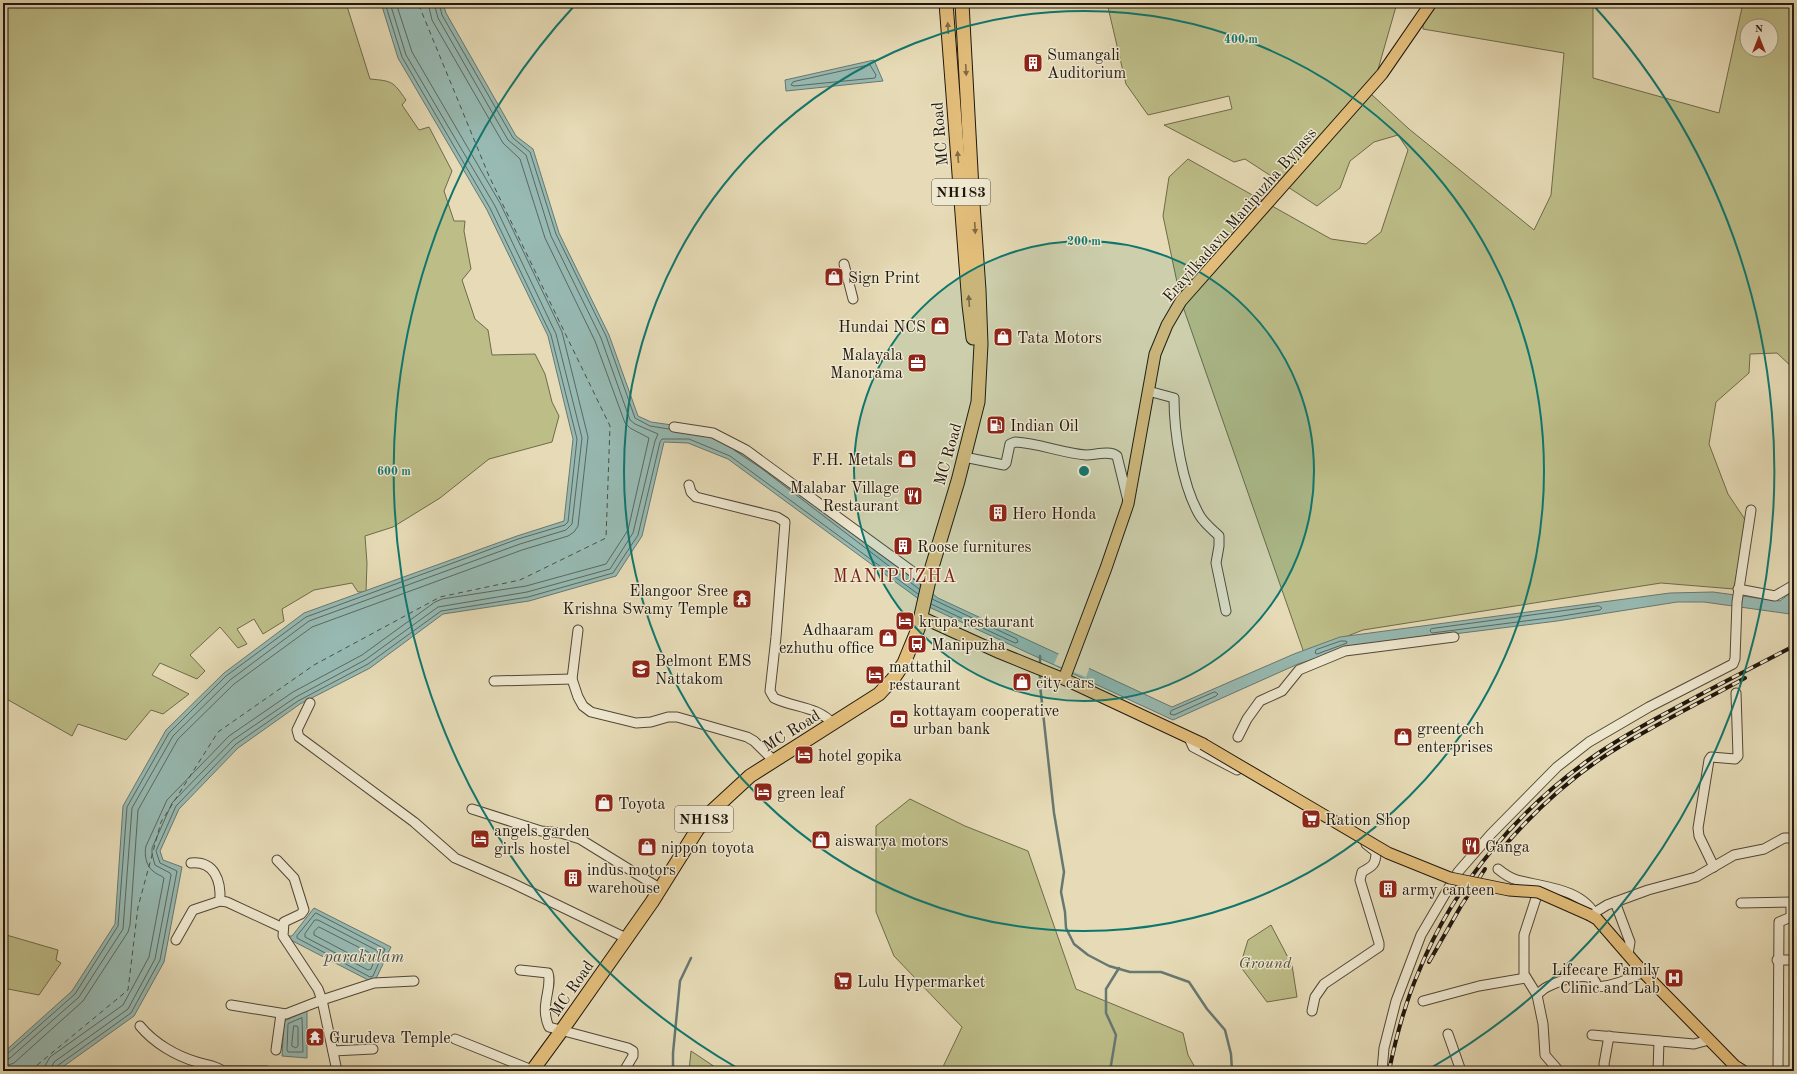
<svg xmlns="http://www.w3.org/2000/svg" width="1797" height="1074" font-family="'Old Standard TT',serif">
  <rect width="100%" height="100%" fill="#e6dbb6"/>
  <filter id="stains"><feTurbulence type="fractalNoise" baseFrequency=".005" numOctaves="4"/><feColorMatrix values="0 0 0 0 .2 0 0 0 0 .09 0 0 0 0 .02 0 0 0 .5 -.17"/></filter>
  <radialGradient id="worn" r=".72"><stop offset=".6" stop-color="#630" stop-opacity="0"/><stop offset="1" stop-color="#630" stop-opacity=".3"/></radialGradient>
  <g fill="#bdbd88" stroke="#6e6a4a" fill-rule="evenodd">
    <path d="M3,3H346L370,79C392,81 393,81 406,100L402,105L419,130L429,127L452,171L444,191L454,221H465L464,231L471,269L462,280L475,319L488,330L492,355L535,354L545,374L552,402L559,416L552,442L489,459L440,498L393,527L365,536L367,563L366,592H358L352,583L314,590L282,609L284,621L263,634L254,619L237,629L247,644L238,648L220,627L190,655L205,671L197,679L160,663L152,675L189,694L163,714L151,710L126,740L78,724L72,736L3,697Z"/>
    <path d="M1107,3H1397L1371,94L1409,129L1534,230L1551,195L1564,53L1423,29V3H1593V78L1719,113L1743,3H1794V369L1777,353L1750,354L1749,373L1716,402L1709,444L1728,494L1746,521L1734,589L1661,583L1363,630L1304,653L1181,301L1163,216L1169,177L1188,159L1331,239L1366,244L1381,232L1408,150L1398,135L1374,142L1350,161L1340,188L1317,206L1245,159L1234,162L1164,125L1232,109L1229,96L1148,115L1126,84ZM1747,26H1771V50H1747Z"/>
    <polygon points="910,799 965,826 1028,851 1076,989 1183,1033 1188,1055 1197,1071 941,1071 962,1027 894,956 876,912 876,826"/>
    <polygon points="1271,925 1292,965 1297,997 1267,1002 1240,966 1248,940"/>
    <polygon points="3,934 58,950 56,960 61,963 39,995 3,988"/>
    <polygon points="691,1051 721,1071 689,1071"/>
  </g>
  <g fill="#97bab3" stroke="#677871">
    <polygon points="381,3 443,3 446,13 516,136 533,149 559,233 609,335 638,416 651,422 700,429 763,464 938,598 1172,707 1294,654 1340,637 1670,593 1713,592 1780,601 1794,590 1794,600 1790,614 1704,602 1677,602 1557,621 1351,647 1298,664 1173,720 931,608 728,459 688,443 664,442 642,536 616,576 529,601 443,614 370,668 300,704 238,748 179,809 160,851 163,860 182,867 164,962 134,1016 57,1071 3,1071 3,1053 72,991 115,924 123,806 166,730 224,673 304,613 517,536 564,521 573,439 548,336 487,210 398,58"/>
    <polygon points="874,60 883,81 786,91 785,80"/>
    <polygon points="314,908 391,947 374,983 283,936 292,936"/>
    <polygon points="307,1011 307,1058 282,1056 284,1021"/>
  </g>
  <polygon fill="#e6dbb6" points="1059,653 1090,666 1086,677 1054,664"/>
  <g fill="none" stroke-linecap="round" stroke-linejoin="round">
    <g stroke="#5b6860" stroke-width="1">
      <polyline points="439,3 442,15 513,138 530,152 556,234 606,336 635,418 650,426 669,429"/>
      <polygon points="870,65 876,75 875,78 794,86 791,85 793,82"/>
      <polyline points="734,450 761,468 919,589"/>
      <polyline points="931,604 1015,643 1018,642 1017,639 932,599"/>
      <polygon points="1599,606 1602,608 1600,610 1556,617 1432,633 1430,631 1431,629"/>
      <polygon points="1341,641 1346,641 1347,643 1317,654 1315,653 1316,650"/>
      <polygon points="1215,692 1218,694 1216,696 1174,715 1170,714 1171,711"/>
      <polygon points="316,913 385,949 373,976 370,977 297,938 297,936"/>
      <polygon points="315,920 318,920 378,951 371,969 368,970 305,937 305,934"/>
      <polygon points="319,927 370,953 370,955 368,961 365,962 314,935 314,932"/>
      <polygon points="302,1018 303,1052 288,1052 287,1050 288,1024"/>
      <polygon points="294,1026 297,1026 298,1027 298,1046 296,1048 292,1046"/>
      <polyline points="3,1055 7,1054 75,994 118,926 127,807 169,733 226,676 306,617 518,539 565,525 568,522 577,439 551,335 490,208 402,57 385,3"/>
      <polyline points="3,1061 10,1058 79,997 123,929 132,808 173,736 230,680 309,621 520,544 566,530 572,524 582,438 556,334 495,206 406,55 390,3"/>
      <polyline points="3,1067 14,1063 83,1001 128,932 130,925 138,810 178,739 234,684 312,627 522,550 568,536 574,532 578,526 588,437 562,332 500,203 412,52 396,3"/>
      <path d="M44,1071L46,1064L50,1057L123,1005L149,957L164,878C161,875 157,875 153,871C146,866 144,854 146,846L167,800L229,736L293,692L362,655L435,602L442,599L526,586L606,564L628,530L649,438L630,428L625,423L595,341L545,238L520,159L503,143L432,20L428,3"/>
      <polyline points="50,1071 54,1062 128,1009 155,959 171,875 170,873 155,865 152,854 152,848 172,803 233,740 296,697 365,660 438,607 527,592 610,569 633,533 655,441 658,434 635,424 630,420 601,338 551,236 526,155 508,140 438,18 434,3"/>
      <polyline points="55,1071 57,1066 131,1013 160,960 177,871 160,863 156,851 176,806 236,744 298,701 368,664 441,611 528,597 613,573 638,535 660,442 662,439 689,439 730,456 918,594"/>
    </g>
    <g stroke="#677871" stroke-width="2.5">
      <polyline points="1040,667 1040,656"/>
      <polyline points="1040,674 1040,685 1054,813 1064,872 1061,892 1065,912 1066,928 1074,944 1088,955 1109,966 1130,972 1161,972 1189,982 1207,1009 1225,1030 1231,1054 1232,1071"/>
      <polyline points="673,1071 673,1053 680,981 691,958"/>
      <polyline points="1110,1071 1116,1035 1106,1013 1106,989 1119,968"/>
    </g>
    <polyline stroke="#494f47" stroke-width="1" stroke-dasharray="5 4" stroke-linecap="butt" points="30,1071 128,990 138,907 161,822 218,732 314,665 440,597 520,580 606,538 610,426 489,176 418,3"/>
    <g stroke="#514737" stroke-width="11">
      <g id="minor">
        <polyline points="844,264 853,299"/>
        <path d="M1148,391L1174,398C1174,432 1182,486 1200,516C1205,524 1213,530 1219,536V546L1216,563L1226,611"/>
        <polyline points="674,427 713,433 746,450 928,583"/>
        <path d="M964,457L1004,465L1006,463L1010,444L1015,442C1038,443 1062,453 1086,455C1096,455 1109,450 1117,456L1128,501"/>
        <path d="M689,485L691,492L696,497L777,517L785,522L776,637L770,691L774,698C794,708 818,706 833,724"/>
        <polyline points="1738,589 1775,596 1794,585"/>
        <polyline points="578,630 572,679 578,697 583,706 591,712 636,723 651,722 668,717 677,717 747,737 754,741 774,761"/>
        <polyline points="494,681 572,679"/>
        <polyline points="310,703 297,730 299,737 414,822 455,858 512,883 626,938"/>
        <polyline points="1238,737 1247,719 1260,701 1282,691 1299,670 1345,651 1454,637"/>
        <polyline points="1189,738 1193,747 1237,770"/>
        <polyline points="472,809 541,831 561,833 580,839 661,889"/>
        <polyline points="277,860 294,878 304,910 301,914 284,922 283,936 318,989 322,1000 337,1071"/>
        <path d="M191,863C215,861 221,881 220,901"/>
        <polyline points="1714,867 1699,836 1698,828 1709,760 1711,757 1735,759 1738,756 1736,693"/>
        <path d="M1498,869C1504,874 1510,878 1517,880C1542,887 1583,888 1596,917"/>
        <polyline points="1615,902 1630,942 1628,954"/>
        <polyline points="1741,903 1794,902"/>
        <polyline points="1594,913 1607,905 1648,890 1696,877 1734,855 1764,849 1784,838 1794,838"/>
        <polyline points="176,940 193,910 220,901 227,902 283,928"/>
        <polyline points="1777,960 1794,960"/>
        <path d="M520,970L548,973C553,988 539,1005 549,1027L628,1048L633,1051V1056L624,1071"/>
        <polyline points="1537,995 1524,974 1524,935 1538,892"/>
        <polyline points="1423,1001 1479,986 1526,978"/>
        <polyline points="231,1005 286,1014 322,1000 374,983 414,981"/>
        <path d="M1312,1011L1315,997L1324,984L1379,947V943L1360,880L1362,872C1373,866 1376,864 1376,852L1366,844"/>
        <path d="M140,1026C154,1043 176,1056 197,1062C206,1065 215,1065 223,1071H267"/>
        <polyline points="1448,1034 1461,1071"/>
        <polyline points="1592,1035 1694,1044 1709,1040"/>
        <polyline points="455,1039 532,1070"/>
        <polyline points="276,1050 281,1014"/>
        <polyline points="333,1051 373,1049"/>
        <polyline points="1382,1071 1384,1048 1396,1001 1421,935 1458,872 1491,834 1557,767 1589,742 1649,707 1733,664 1735,659 1737,602 1751,510"/>
        <path d="M1559,1071L1545,1055L1543,1024L1537,995C1540,992 1543,989 1547,987C1559,981 1595,967 1597,987C1614,986 1628,980 1643,972"/>
        <polyline points="1605,1071 1604,1064 1609,1036"/>
        <polyline points="1658,1071 1659,1041"/>
        <polyline points="1778,1071 1779,922 1791,917 1791,902"/>
      </g>
    </g>
    <g stroke="#1f160d" stroke-width="13">
      <g id="major">
        <polyline points="921,617 1000,653 1064,679 1203,744"/>
        <polyline points="1064,679 1106,568 1128,504 1155,354 1167,325 1181,301 1382,74 1431,3"/>
        <polyline points="1590,915 1597,919 1643,972 1735,1066 1743,1071"/>
      </g>
    </g>
    <g stroke="#1f160d" stroke-width="15">
      <g id="highway">
        <polyline points="946,3 969,305 973,338"/>
        <polyline points="532,1071 562,1030 652,902 697,830 712,811 750,776 879,694 893,679 904,663 918,629 932,567 958,481 978,402 981,344 979,290 972,189 962,3"/>
      </g>
    </g>
    <use href="#minor" stroke="#efe8d0" stroke-width="9"/>
    <use href="#major" stroke="#e3be7b" stroke-width="11"/>
    <use href="#highway" stroke="#e3be7b" stroke-width="13"/>
    <g stroke="#1f160d" stroke-width="4">
      <g id="rail">
        <path d="M1500,851C1534,811 1574,774 1619,747C1660,722 1703,701 1745,678"/>
        <polyline points="1429,962 1461,906 1485,869"/>
        <path d="M1389,1071C1396,1037 1405,1003 1419,971C1454,884 1520,807 1597,754C1619,739 1642,726 1666,713C1708,690 1751,668 1794,646"/>
      </g>
    </g>
    <use href="#rail" stroke="#efe8d0" stroke-width="2.5" stroke-dasharray="8" stroke-linecap="butt"/>
    <g stroke="#1f160d" stroke-width="13" stroke-linecap="butt">
      <polyline id="major-bridge" points="1203,744 1388,853 1450,878 1509,890 1538,892 1590,915"/>
    </g>
    <use href="#major-bridge" stroke="#e3be7b" stroke-width="11"/>
  </g>
  <defs><path id="oneway-solid" d="M-6-.8H1V-3.2L6.5 0L1 3.2V.8H-6Z"/></defs>
  <g fill="#816a44">
    <use href="#oneway-solid" transform="translate(948 28) rotate(-93)"/>
    <use href="#oneway-solid" transform="translate(966 70) rotate(87)"/>
    <use href="#oneway-solid" transform="translate(958 157) rotate(-95)"/>
    <use href="#oneway-solid" transform="translate(975 228) rotate(87)"/>
    <use href="#oneway-solid" transform="translate(969 301) rotate(-94)"/>
  </g>
  <circle cx="1084" cy="471" r="230" fill="#0f766e" fill-opacity=".12"/>
  <g fill="none" stroke="#0f766e" stroke-width="2">
    <circle cx="1084" cy="471" r="230"/>
    <circle cx="1084" cy="471" r="460"/>
    <path d="M739 1069A690 690 0 0 1 575 5M1593 5A690 690 0 0 1 1429 1069"/>
  </g>
  <defs>
    <g id="building-square" transform="scale(1)"><rect x="-9" y="-9" width="18" height="18" rx="4" fill="#8f2418" stroke="#efe8d0"/><path d="M-4-6H4V6H1V3H-1V6H-4ZM-2.5-4.3h1.7v1.8h-1.7ZM.8-4.3h1.7v1.8H.8ZM-2.5-1h1.7V.8h-1.7ZM.8-1h1.7V.8H.8Z" fill="#fff"/></g>
    <g id="shop-square" transform="scale(1)"><rect x="-9" y="-9" width="18" height="18" rx="4" fill="#8f2418" stroke="#efe8d0"/><path d="M-5-2.5h2.3a2.7 3.5 0 0 1 5.4 0H5L5.5 6h-11ZM-1.5-2.5h3a1.5 2.3 0 0 0-3 0Z" fill="#fff"/></g>
    <g id="office-square" transform="scale(1)"><rect x="-9" y="-9" width="18" height="18" rx="4" fill="#8f2418" stroke="#efe8d0"/><path d="M-6-3h4V-5.5h4V-3h4V5H-6ZM-1-4.5V-3h2v-1.5ZM-6 0V1H6V0Z" fill="#fff"/></g>
    <g id="fuel-square" transform="scale(1)"><rect x="-9" y="-9" width="18" height="18" rx="4" fill="#8f2418" stroke="#efe8d0"/><path d="M-5.5-6h7V0h2V4h1.3V-2.5L3-4.5l.8-.8L6-3V5H2.5V1h-1V6h-7ZM-4.2-4.7v3.2H.2V-4.7Z" fill="#fff"/></g>
    <g id="restaurant-square" transform="scale(1)"><rect x="-9" y="-9" width="18" height="18" rx="4" fill="#8f2418" stroke="#efe8d0"/><path d="M-5-6h1v4h1v-4h1v4h1v-4h1v5L-1.5 .5V6h-2V.5L-5-1ZM5-6V6H3V1.5H1.5Q1.5-4 5-6Z" fill="#fff"/></g>
    <g id="temple-square" transform="scale(1)"><rect x="-9" y="-9" width="18" height="18" rx="4" fill="#8f2418" stroke="#efe8d0"/><path d="M0-6L5-2H3V0L6.5 2.5H4V6H1.5V3h-3V6H-4V2.5H-6.5L-3 0V-2H-5Z" fill="#fff"/></g>
    <g id="hotel-square" transform="scale(1)"><rect x="-9" y="-9" width="18" height="18" rx="4" fill="#8f2418" stroke="#efe8d0"/><path d="M-6-4.5h1.5V1H6V5H4.5V3h-9V5H-6ZM-4 0a1.8 1.8 0 1 1 3.6 0ZM.5 0V-2.5h3Q6-2.5 6 0Z" fill="#fff"/></g>
    <g id="bus-square" transform="scale(1)"><rect x="-9" y="-9" width="18" height="18" rx="4" fill="#8f2418" stroke="#efe8d0"/><path d="M-5-6H5V4H4V6H2V4H-2V6H-4V4H-5ZM-3.5-4V0h7V-4ZM-3.5 1.2v1.5H-2V1.2ZM2 1.2v1.5H3.5V1.2Z" fill="#fff"/></g>
    <g id="school-square" transform="scale(1)"><rect x="-9" y="-9" width="18" height="18" rx="4" fill="#8f2418" stroke="#efe8d0"/><path d="M0-5L7-2L0 1L-7-2ZM-4 1L0 2.5L4 1V4Q0 6-4 4Z" fill="#fff"/></g>
    <g id="bank-square" transform="scale(1)"><rect x="-9" y="-9" width="18" height="18" rx="4" fill="#8f2418" stroke="#efe8d0"/><path d="M-6-4H6V4H-6ZM0-2.3a2.3 2.3 0 1 0 0 4.6a2.3 2.3 0 1 0 0-4.6Z" fill="#fff"/></g>
    <g id="supermarket-square" transform="scale(1)"><rect x="-9" y="-9" width="18" height="18" rx="4" fill="#8f2418" stroke="#efe8d0"/><path d="M-6-5.5h2.5l.6 2H6L4.5 2H-2.5L-4.4-4H-6ZM-1.5 3.2a1.3 1.3 0 1 0 .1 0ZM3 3.2a1.3 1.3 0 1 0 .1 0Z" fill="#fff"/></g>
    <g id="hospital-square" transform="scale(1)"><rect x="-9" y="-9" width="18" height="18" rx="4" fill="#8f2418" stroke="#efe8d0"/><path d="M-5-5h3v3.5h4V-5h3V5h-3V1.5h-4V5h-3Z" fill="#fff"/></g>
  </defs>
  <g fill-rule="evenodd">
    <use href="#building-square" x="1033" y="63"/>
    <use href="#shop-square" x="834" y="277"/>
    <use href="#shop-square" x="940" y="326"/>
    <use href="#shop-square" x="1003" y="337"/>
    <use href="#office-square" x="917" y="363"/>
    <use href="#fuel-square" x="996" y="425"/>
    <use href="#shop-square" x="907" y="459"/>
    <use href="#restaurant-square" x="913" y="496"/>
    <use href="#building-square" x="998" y="513"/>
    <use href="#building-square" x="903" y="546"/>
    <use href="#temple-square" x="742" y="599"/>
    <use href="#hotel-square" x="905" y="621"/>
    <use href="#shop-square" x="888" y="638"/>
    <use href="#bus-square" x="917" y="644"/>
    <use href="#school-square" x="641" y="669"/>
    <use href="#hotel-square" x="875" y="675"/>
    <use href="#shop-square" x="1022" y="682"/>
    <use href="#bank-square" x="899" y="719"/>
    <use href="#shop-square" x="1403" y="737"/>
    <use href="#hotel-square" x="804" y="755"/>
    <use href="#hotel-square" x="763" y="792"/>
    <use href="#shop-square" x="604" y="803"/>
    <use href="#supermarket-square" x="1311" y="819"/>
    <use href="#hotel-square" x="480" y="839"/>
    <use href="#shop-square" x="821" y="840"/>
    <use href="#restaurant-square" x="1471" y="846"/>
    <use href="#shop-square" x="647" y="847"/>
    <use href="#building-square" x="573" y="878"/>
    <use href="#building-square" x="1388" y="889"/>
    <use href="#hospital-square" x="1674" y="978"/>
    <use href="#supermarket-square" x="843" y="981"/>
    <use href="#temple-square" x="315" y="1037"/>
  </g>
  <g text-anchor="middle" stroke-width="3" stroke-linejoin="round" paint-order="stroke">
    <g fill="#efe8d0" stroke="#5d5548" stroke-width="1">
      <rect x="932" y="179" width="58" height="26" rx="3"/>
      <rect x="675" y="806" width="58" height="26" rx="3"/>
    </g>
    <g font-size="15" font-weight="bold" fill="#1f160d">
      <text x="961" y="197">NH183</text>
      <text x="704" y="824">NH183</text>
    </g>
    <g font-size="16" fill="#1f160d" stroke="#efe8d0" text-anchor="start">
      <text x="1047" y="60">Sumangali<tspan x="1047" dy="18">Auditorium</tspan></text>
      <text x="848" y="283">Sign Print</text>
      <text x="926" y="332" text-anchor="end">Hundai NCS</text>
      <text x="1017" y="343">Tata Motors</text>
      <text x="903" y="360" text-anchor="end">Malayala<tspan x="903" dy="18">Manorama</tspan></text>
      <text x="1010" y="431">Indian Oil</text>
      <text x="893" y="465" text-anchor="end">F.H. Metals</text>
      <text x="899" y="493" text-anchor="end">Malabar Village<tspan x="899" dy="18">Restaurant</tspan></text>
      <text x="1012" y="519">Hero Honda</text>
      <text x="917" y="552">Roose furnitures</text>
      <text x="728" y="596" text-anchor="end">Elangoor Sree<tspan x="728" dy="18">Krishna Swamy Temple</tspan></text>
      <text x="919" y="627">krupa restaurant</text>
      <text x="874" y="635" text-anchor="end">Adhaaram<tspan x="874" dy="18">ezhuthu office</tspan></text>
      <text x="931" y="650">Manipuzha</text>
      <text x="655" y="666">Belmont EMS<tspan x="655" dy="18">Nattakom</tspan></text>
      <text x="889" y="672">mattathil<tspan x="889" dy="18">restaurant</tspan></text>
      <text x="1036" y="688">city cars</text>
      <text x="913" y="716">kottayam cooperative<tspan x="913" dy="18">urban bank</tspan></text>
      <text x="1417" y="734">greentech<tspan x="1417" dy="18">enterprises</tspan></text>
      <text x="818" y="761">hotel gopika</text>
      <text x="777" y="798">green leaf</text>
      <text x="618" y="809">Toyota</text>
      <text x="1325" y="825">Ration Shop</text>
      <text x="494" y="836">angels garden<tspan x="494" dy="18">girls hostel</tspan></text>
      <text x="835" y="846">aiswarya motors</text>
      <text x="1485" y="852">Ganga</text>
      <text x="661" y="853">nippon toyota</text>
      <text x="587" y="875">indus motors<tspan x="587" dy="18">warehouse</tspan></text>
      <text x="1402" y="895">army canteen</text>
      <text x="1660" y="975" text-anchor="end">Lifecare Family<tspan x="1660" dy="18">Clinic and Lab</tspan></text>
      <text x="857" y="987">Lulu Hypermarket</text>
      <text x="329" y="1043">Gurudeva Temple</text>
    </g>
    <g font-size="16" fill="#1f160d" stroke="#efe8d0">
      <text transform="translate(939 134) rotate(-95)" y="6">MC Road</text>
      <text transform="translate(1239 214) rotate(-49)" y="6">Erayilkadavu Manipuzha Bypass</text>
      <text transform="translate(947 454) rotate(-74)" y="6">MC Road</text>
      <text transform="translate(791 730) rotate(-32)" y="6">MC Road</text>
      <text transform="translate(571 988) rotate(-55)" y="6">MC Road</text>
    </g>
    <g font-size="16" font-style="italic" fill="#565038" stroke="#efe8d0">
      <text x="1265" y="968">Ground</text>
    </g>
    <g font-size="17" font-style="italic" fill="#494f47" stroke="#efe8d0">
      <text x="364" y="962">parakulam</text>
    </g>
    <g font-size="18" letter-spacing="1" fill="#7a1f14" stroke="#efe8d0">
      <text x="895" y="582">MANIPUZHA</text>
    </g>
  </g>
  <circle cx="1084" cy="471" r="6" fill="#0f766e" stroke="#efe8d0" stroke-width="2"/>
  <g font-size="12" text-anchor="middle" font-weight="bold" fill="#0f766e" stroke="#efe8d0" stroke-width="3" stroke-linejoin="round" paint-order="stroke">
    <text x="1241" y="43">400 m</text>
    <text x="1084" y="245">200 m</text>
    <text x="394" y="475">600 m</text>
  </g>
  <rect width="1797" height="1074" fill="none" stroke="#e6dbb6" stroke-width="16"/>
  <rect x="4" y="4" width="1789" height="1066" fill="none" stroke="#1f160d" stroke-width="2"/>
  <rect x="8" y="8" width="1781" height="1058" fill="none" stroke="#1f160d"/>
  <g transform="translate(1759 38)"><circle r="19" fill="#efe8d0" stroke="#9c9482"/>
  <path d="M0-3L7 15L0 10L-7 15Z" fill="#8f2418"/>
  <text y="-6" font-size="11" font-weight="bold" text-anchor="middle" fill="#1f160d">N</text>
  </g>
  <rect width="100%" height="100%" filter="url(#stains)"/>
  <rect width="100%" height="100%" fill="url(#worn)"/>
</svg>
